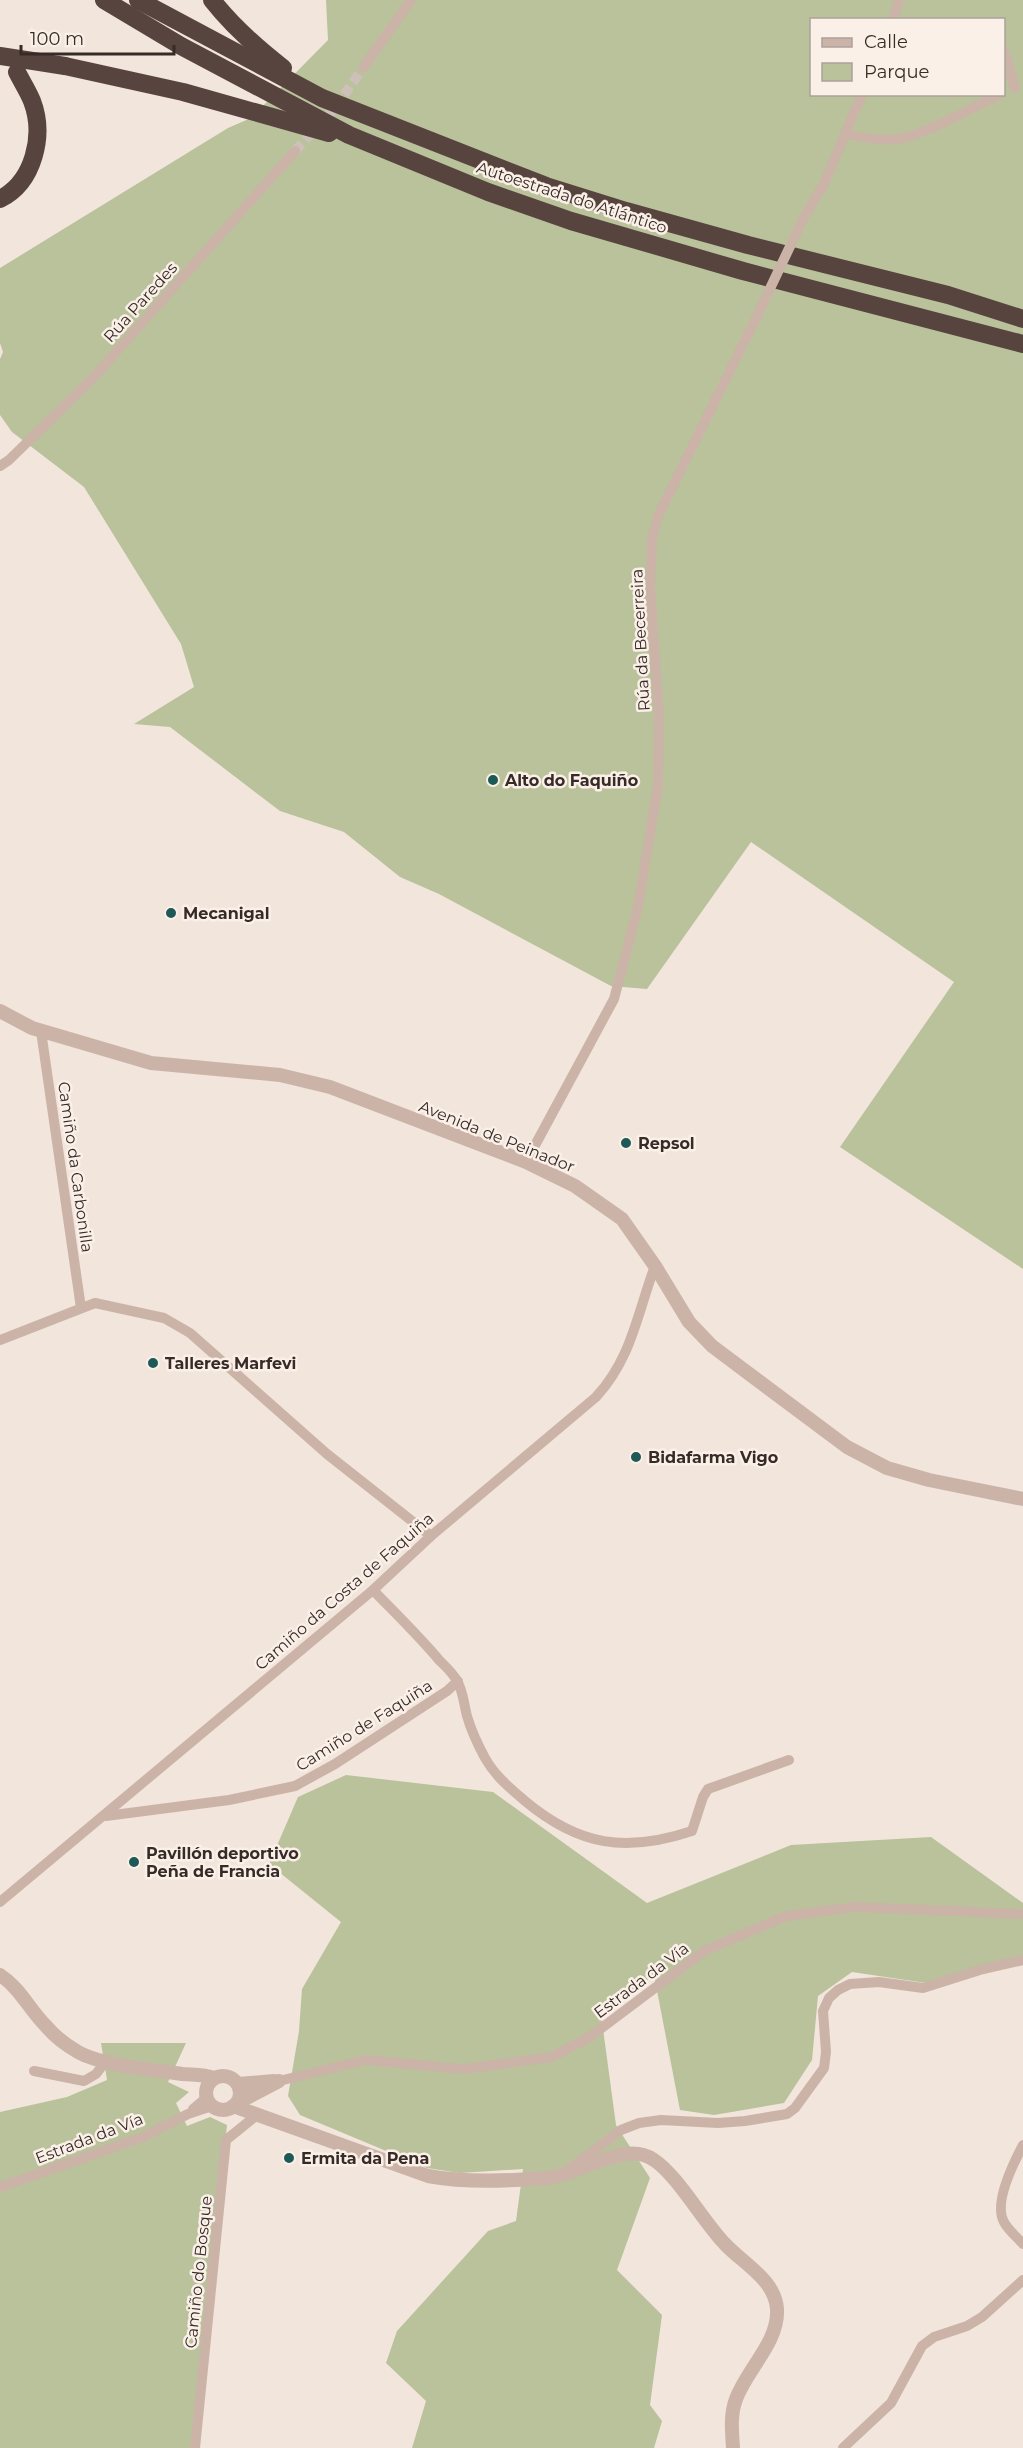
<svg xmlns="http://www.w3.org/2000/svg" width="1023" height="2448" font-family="Montserrat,sans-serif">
  <rect width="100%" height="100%" fill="#f2e5dc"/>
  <g fill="#b9c29b" fill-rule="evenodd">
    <path d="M326,0H1023V1269L840,1147L954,982L751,842L647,989L611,986L439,894L400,877L344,832L280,811L170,727L134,724L194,687L181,644L84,487L12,432L0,415V359L3,352L0,343V268L228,128L251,118L328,40ZM812,20H1004V94H812Z"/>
    <polygon points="346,1775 493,1792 647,1903 791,1845 931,1837 1023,1903 1023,1957 926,1983 852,1972 818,1996 812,2060 784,2103 714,2115 680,2110 654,1975 601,2014 616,2125 650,2178 617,2270 662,2315 650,2405 662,2421 654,2448 412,2448 426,2401 386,2363 397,2331 488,2231 516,2221 523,2169 460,2173 427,2168 300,2115 288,2096 299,2031 302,1989 341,1922 269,1864 298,1797"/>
    <polygon points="101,2043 186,2043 168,2082 189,2092 176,2103 187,2126 210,2117 227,2125 193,2448 0,2448 0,2112 67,2097 107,2080"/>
  </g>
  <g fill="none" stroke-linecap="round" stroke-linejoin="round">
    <polyline stroke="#cdc0b8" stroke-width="10" stroke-dasharray="10 5" stroke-linecap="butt" points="295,151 334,109 363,68"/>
    <g stroke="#cbb4a7" stroke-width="10">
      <polyline points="893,20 899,0"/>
      <polyline points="1004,50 1015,88"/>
      <polyline points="363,68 411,0"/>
      <path d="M846,134C863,138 879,141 897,139C923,136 974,107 1000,94"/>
      <polyline points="803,219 824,184 862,94"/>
      <polyline points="0,466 9,460 93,378 295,151"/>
      <polyline points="41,1031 81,1308"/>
      <polyline points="526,1162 614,999 638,907 658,785 659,714 650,589 652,539 658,516 757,316"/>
      <polyline points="0,1340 95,1303 164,1318 190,1333 327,1454 431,1536"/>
      <path d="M373,1590C395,1613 418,1635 439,1660C445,1666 453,1673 457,1681C463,1690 464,1705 467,1716C471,1730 478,1745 485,1758C495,1776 510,1788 525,1801C579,1846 626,1853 692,1831L703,1797L708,1789L789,1760"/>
      <polyline points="106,1816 229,1800 295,1786 335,1764 447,1691 458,1681"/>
      <path d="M0,1902L373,1590L431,1536L596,1397C632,1358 637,1314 655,1266"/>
      <polyline points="34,2071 84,2081 96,2074 106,2061"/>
      <polyline points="279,2081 365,2060 464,2069 552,2057 591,2036 704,1951 786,1916 855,1907 1023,1914"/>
      <polyline points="193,2109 206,2098"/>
      <path d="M1023,2145C1014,2162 993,2203 1004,2222C1008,2230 1017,2237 1023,2244"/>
      <polyline points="565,2172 621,2130 639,2123 661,2120 718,2123 745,2121 787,2114 795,2108 824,2068 826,2052 823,2011 829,1998 838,1990 850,1984 879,1982 923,1988 983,1969 1023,1960"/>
      <polyline points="0,2187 143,2137 188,2114 212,2106"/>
      <polyline points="195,2448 226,2140 257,2115"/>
      <polyline points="843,2448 891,2403 922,2346 934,2337 967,2326 982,2317 1023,2280"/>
    </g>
    <g stroke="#cbb4a7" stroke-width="14">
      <polyline points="0,1011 32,1028 151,1063 280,1075 330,1087 526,1162 575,1186 622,1219 655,1266 689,1322 712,1346 847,1447 887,1468 929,1480 1023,1499"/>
      <path d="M0,1975C20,1988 29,2009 46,2026C55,2037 66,2045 78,2052C100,2065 156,2070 182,2074C194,2075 203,2074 214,2078"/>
      <circle cx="223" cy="2093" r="17"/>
      <polyline points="238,2084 274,2081"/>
      <polyline points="237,2103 279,2081"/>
      <path d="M233,2106L428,2176C466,2183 508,2181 546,2178C579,2176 624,2139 654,2160C677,2175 703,2221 724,2243C742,2263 775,2279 777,2309C779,2342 747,2369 736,2399C730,2415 732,2431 733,2448"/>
    </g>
    <g stroke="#58443f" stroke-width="18">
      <polyline points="104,0 181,46 349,135 488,192 571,221 743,271 1023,344"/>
      <polyline points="138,0 322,98 546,186 626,211 748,245 948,295 1023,319"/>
      <path d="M212,0C233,27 256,47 283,68"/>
      <polyline points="65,66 183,92 329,133"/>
      <path d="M0,199C34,182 45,135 32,101C28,91 22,82 17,72"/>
    </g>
    <polyline stroke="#cbb4a7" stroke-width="10" points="757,316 803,219"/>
    <polyline stroke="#58443f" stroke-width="18" points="0,56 65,66"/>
  </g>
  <g fill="#1d5957" stroke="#faf0e8" stroke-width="2">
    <circle cx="493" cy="780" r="6"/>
    <circle cx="171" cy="913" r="6"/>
    <circle cx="626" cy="1143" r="6"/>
    <circle cx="153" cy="1363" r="6"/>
    <circle cx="636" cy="1457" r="6"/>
    <circle cx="134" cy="1862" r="6"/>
    <circle cx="289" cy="2158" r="6"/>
  </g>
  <g text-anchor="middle" stroke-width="5" stroke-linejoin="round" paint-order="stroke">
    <g font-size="16" fill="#372b28" stroke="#faf0e8">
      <text transform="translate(572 197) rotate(18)" y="6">Autoestrada do Atlántico</text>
      <text transform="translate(140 302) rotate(-48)" y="6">Rúa Paredes</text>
      <text transform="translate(640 640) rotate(-93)" y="6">Rúa da Becerreira</text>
      <text transform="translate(497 1136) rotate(22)" y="6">Avenida de Peinador</text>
      <text transform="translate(76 1167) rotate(82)" y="6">Camiño da Carbonilla</text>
      <text transform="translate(344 1591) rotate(-41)" y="6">Camiño da Costa de Faquiña</text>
      <text transform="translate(364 1725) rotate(-32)" y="6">Camiño de Faquiña</text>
      <text transform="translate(641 1980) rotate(-37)" y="6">Estrada da Vía</text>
      <text transform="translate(89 2138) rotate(-21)" y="6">Estrada da Vía</text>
      <text transform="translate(198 2272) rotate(-84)" y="6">Camiño do Bosque</text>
    </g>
    <g font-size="16" font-weight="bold" fill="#372b28" stroke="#faf0e8" text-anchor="start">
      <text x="505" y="786">Alto do Faquiño</text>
      <text x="183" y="919">Mecanigal</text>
      <text x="638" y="1149">Repsol</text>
      <text x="165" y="1369">Talleres Marfevi</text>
      <text x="648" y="1463">Bidafarma Vigo</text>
      <text x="146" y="1859">Pavillón deportivo<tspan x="146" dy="18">Peña de Francia</tspan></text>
      <text x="301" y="2164">Ermita da Pena</text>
    </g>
  </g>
  <rect x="810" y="18" width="195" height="78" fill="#faf0e8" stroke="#aca19b" stroke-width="1.5"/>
  <rect x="822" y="38" width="30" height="9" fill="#cbb4a7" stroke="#aca19b" stroke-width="1.5"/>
  <text x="864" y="48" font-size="18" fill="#372b28">Calle</text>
  <rect x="822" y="63" width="30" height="18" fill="#b9c29b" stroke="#aca19b" stroke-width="1.5"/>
  <text x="864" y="78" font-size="18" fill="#372b28">Parque</text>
  <path d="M21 45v9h153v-9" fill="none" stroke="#372b28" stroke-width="3"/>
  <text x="30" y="45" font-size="18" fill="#372b28" stroke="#faf0e8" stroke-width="4.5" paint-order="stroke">100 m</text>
</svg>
